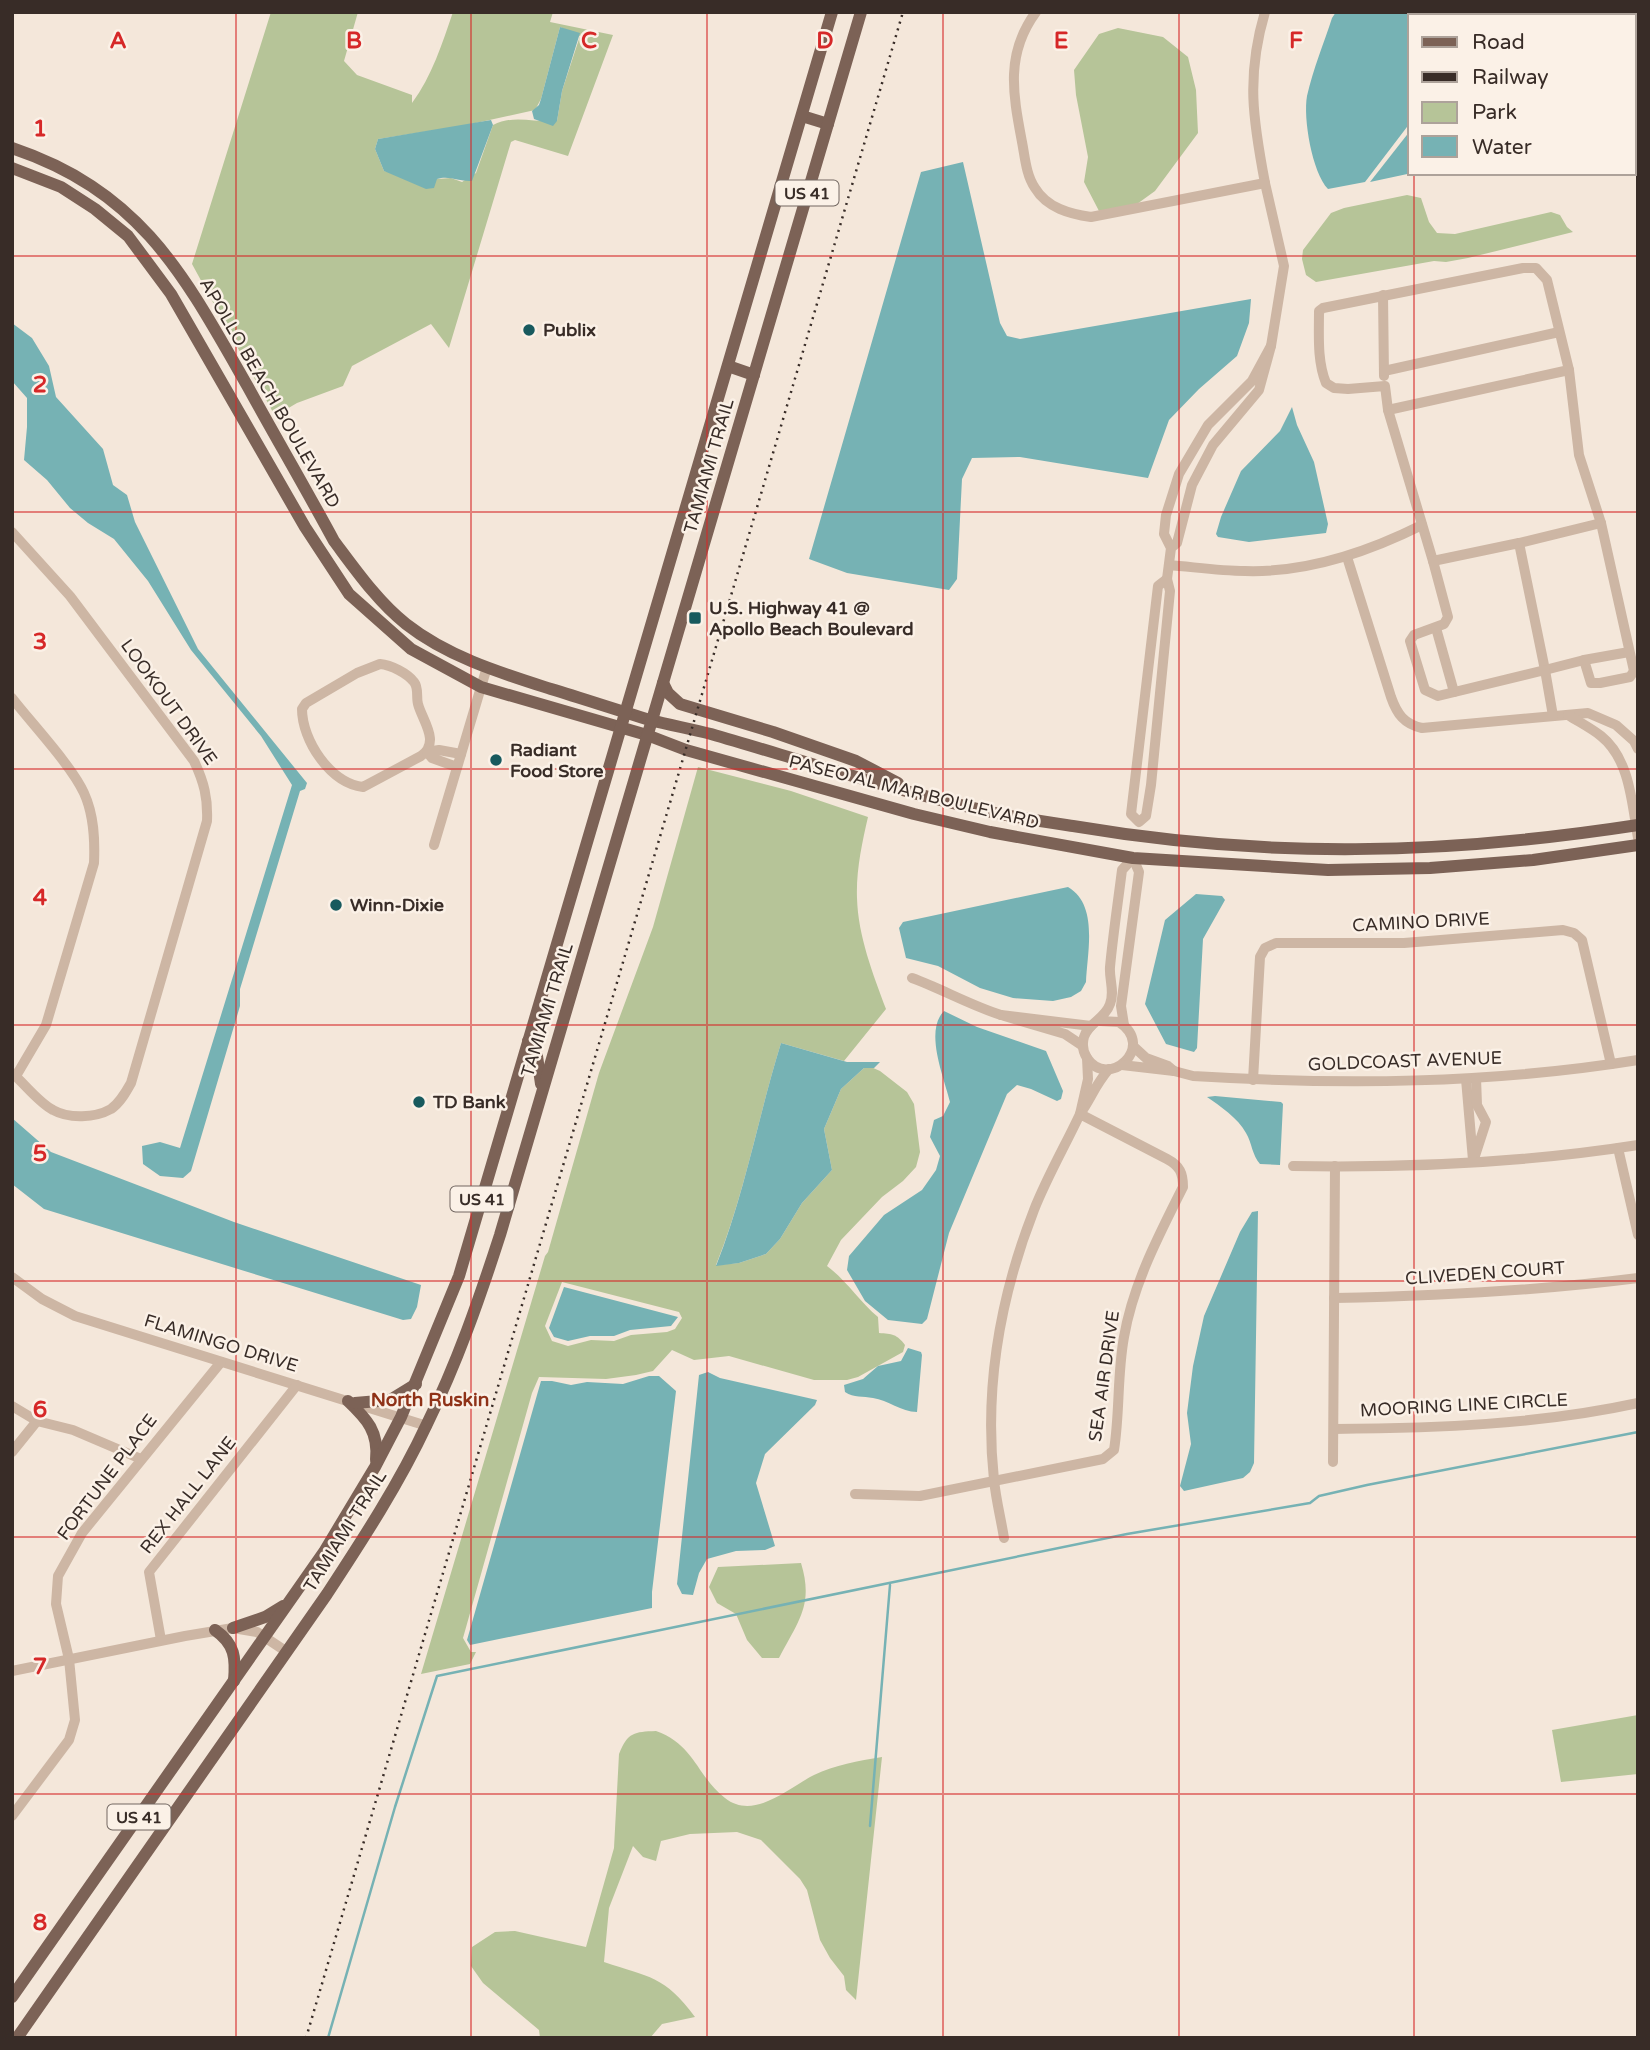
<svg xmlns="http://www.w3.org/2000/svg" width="1650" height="2050" font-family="'Varela Round',sans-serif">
  <rect width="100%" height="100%" fill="#f4e7da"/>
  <g fill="#b6c498" fill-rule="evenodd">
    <path d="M271,12H358L344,61L357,75L412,95V103C432,76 442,44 453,12H553L550,22L613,35L568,156L515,140L511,142L449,348L431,324L352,366L343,386L297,403L275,416L192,264ZM560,27L580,36L562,91L557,121C535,123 514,114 493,125L476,173L462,182L451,178L437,179L384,171L375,149L378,139L462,126L535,110L541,99Z"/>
    <polygon points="1118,28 1163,37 1188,57 1196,90 1198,133 1155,191 1137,204 1099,211 1084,182 1088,157 1076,95 1074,70 1099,34"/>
    <polygon points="1407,195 1421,198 1429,222 1437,233 1455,234 1551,212 1560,215 1567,227 1573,232 1468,258 1446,262 1434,261 1316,282 1306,275 1302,259 1303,250 1331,213 1344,208"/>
    <path d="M698,767L791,791L868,817C862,843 856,871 857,898C858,936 873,974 886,1009L844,1061L781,1043C758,1117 745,1193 716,1265L739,1263L766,1254L780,1239L802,1203L832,1170L824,1129L841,1089L864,1068L871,1067L880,1071L907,1092L914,1104L920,1152L916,1167L903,1181L882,1197L841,1240L827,1266C847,1281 859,1301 878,1317L879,1333C892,1334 897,1334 905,1345L903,1352L858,1377L847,1380H814L729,1356L694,1360L672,1350L653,1371L636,1375L606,1379L539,1377L532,1393L463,1638L471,1652H476L470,1664L421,1674L545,1256L548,1252L599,1073L653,927ZM562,1282L679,1312L682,1318L675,1329L667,1332L631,1335L614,1341L591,1340L568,1346L552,1341L545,1326Z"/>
    <path d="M801,1563C814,1605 798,1621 779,1658H762L747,1640L736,1614L717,1603L709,1587L718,1567Z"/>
    <polygon points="1638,1715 1638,1774 1561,1782 1552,1730"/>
    <path d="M656,1731C695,1745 696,1775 725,1798C754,1821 788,1788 814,1775C835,1765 858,1761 882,1757L856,2000L846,1990L844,1976L830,1958L820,1940L807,1890L800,1879L761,1840L737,1832L690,1834L661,1841L656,1861L643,1857L633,1846L609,1908L604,1962C649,1977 665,1976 695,2017L662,2024L650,2038H540L539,2030L483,1983L471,1966L472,1947L495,1932L515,1931L586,1947L614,1848L619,1754C628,1732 634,1732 656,1731Z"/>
  </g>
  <g fill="#76b2b4">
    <path d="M1336,12H1433V16H1410V123L1365,182L1328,189C1312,172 1303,118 1307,96C1313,69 1324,43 1332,18Z"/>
    <polygon points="560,27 580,33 562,91 557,121 553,126 534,119 532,111 539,105 541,99"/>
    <path d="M491,120L493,125L472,181C460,182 449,175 437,179L434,188L426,189L384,171L375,149L378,139Z"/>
    <polygon points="1410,131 1412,173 1370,182"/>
    <polygon points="963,162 1000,323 1007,336 1020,339 1251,299 1249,323 1237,356 1199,389 1169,420 1148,478 1020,457 972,458 962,479 957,579 949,590 847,573 809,559 921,172"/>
    <polygon points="12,323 32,338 49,366 56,397 103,449 113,485 127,495 135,522 198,649 307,783 305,789 300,791 240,989 240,1006 191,1171 183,1178 160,1176 143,1164 142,1146 160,1142 180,1148 292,785 261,736 191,650 148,581 114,539 88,523 70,508 47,480 24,460 27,427 27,398 12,381"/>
    <polygon points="1292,407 1297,425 1314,462 1328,524 1326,533 1249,542 1218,537 1216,534 1221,517 1241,471 1280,431"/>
    <path d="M1068,887C1099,905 1087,953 1086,982L1081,991L1071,997L1053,1001L1013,998L980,988L938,966L906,958L899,928L903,922Z"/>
    <polygon points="1196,894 1222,896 1225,900 1203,939 1197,1048 1194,1052 1166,1044 1145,1004 1165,920"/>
    <path d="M944,1011L977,1027L1046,1051L1063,1091L1061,1099L1057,1101L1031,1089L1017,1085L1007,1094L949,1233L927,1319L922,1324L888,1320L865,1301L847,1270L849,1256L884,1215L922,1190L936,1170L940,1156L930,1137L934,1120L943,1116L950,1102C944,1077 924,1031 944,1011Z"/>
    <path d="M781,1043L847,1062H880L874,1068H864L841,1089L824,1129L832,1170L802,1203L780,1239L766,1254L739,1263L716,1266C745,1193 758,1117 781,1043Z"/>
    <path d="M1215,1096L1281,1102L1283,1104L1280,1165L1260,1164C1252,1155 1252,1143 1246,1133C1238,1118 1220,1106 1207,1097Z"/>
    <polygon points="12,1118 51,1152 234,1222 421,1285 417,1307 411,1319 403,1320 44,1209 12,1184"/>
    <polygon points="1258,1211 1254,1463 1250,1472 1243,1478 1184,1491 1180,1486 1191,1444 1187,1413 1193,1366 1204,1316 1240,1232 1252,1212"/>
    <polygon points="564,1287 678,1317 671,1326 630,1330 614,1336 590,1336 568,1341 554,1337 549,1328"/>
    <path d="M908,1348L921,1352L922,1355L917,1412C901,1412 888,1400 873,1398C863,1396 854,1398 845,1392L844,1385L863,1379L878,1366L901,1361Z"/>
    <polygon points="708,1372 720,1378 817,1400 815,1405 765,1454 756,1483 775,1546 765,1550 736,1551 707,1559 699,1573 693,1595 682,1594 677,1584 699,1375"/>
    <polygon points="649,1376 659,1376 676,1391 652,1592 652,1608 470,1645 467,1640 541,1381 552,1381 571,1385 587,1382 623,1384"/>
  </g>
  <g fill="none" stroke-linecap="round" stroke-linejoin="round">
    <g stroke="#76b2b4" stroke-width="2.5">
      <polyline points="870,1826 890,1585"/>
      <polyline points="328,2038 395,1807 437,1676 1127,1534 1310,1503 1319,1496 1367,1485 1638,1432"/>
    </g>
    <g stroke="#cdb6a4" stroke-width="10">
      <path d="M1036,12C1005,54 1013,94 1022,142C1025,157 1026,175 1035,188C1047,208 1070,214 1091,217L1265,183C1253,120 1246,76 1265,12"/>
      <polyline points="1265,183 1284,266 1271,346"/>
      <path d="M1523,268H1536L1547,280L1569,370L1579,455L1601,523L1634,671L1630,677L1600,683H1591L1584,660L1545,670L1519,543L1433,561L1388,410L1385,386L1348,389L1334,388L1326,383C1317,361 1319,335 1319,311L1323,308Z"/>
      <polyline points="1383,295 1384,376"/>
      <polyline points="1384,371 1559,332"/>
      <polyline points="1388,410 1569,370"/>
      <path d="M12,532L70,596L194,761C204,782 208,798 207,821L131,1083C126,1092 120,1103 111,1109C95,1118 69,1119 53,1110C38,1102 25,1084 12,1073"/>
      <polyline points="1519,543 1601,523"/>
      <path d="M1347,557L1391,697C1397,714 1404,724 1422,728L1588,713L1616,725L1634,741L1638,749"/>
      <polyline points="1433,561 1448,617 1444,624 1414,635 1410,641 1425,690 1438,696 1545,670 1553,716"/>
      <path d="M1169,565C1194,567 1219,571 1245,571C1307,573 1368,552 1422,525"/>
      <polyline points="1167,579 1171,548 1164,534 1166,515 1179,474 1208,425 1252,381 1271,346 1259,390 1213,445 1192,485 1177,543 1171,548"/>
      <polygon points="1167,579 1170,591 1151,785 1146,816 1139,822 1131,814 1158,586"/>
      <polyline points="1436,628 1454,692"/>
      <polyline points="1584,660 1629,652"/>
      <path d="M380,664C391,665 407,673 414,682C419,688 416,697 418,704C422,720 441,742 421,756L363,787C330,783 302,740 302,709L306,703L357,673Z"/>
      <path d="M12,698C33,725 71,765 84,793C94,815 95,839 94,863L46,1025L16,1076"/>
      <path d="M1568,715C1579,722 1591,728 1601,736C1630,759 1632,804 1638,838"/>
      <polyline points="457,767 432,758 427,752 439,750 461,754"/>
      <polyline points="434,845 487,667"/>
      <path d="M912,978C942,989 970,1005 1001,1015"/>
      <path d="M1100,1021L1119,1022C1157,1047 1108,1090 1087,1058C1083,1052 1082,1044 1084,1037C1088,1023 1105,1019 1110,1004C1115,992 1109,979 1110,967C1113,935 1118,902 1122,870L1133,858"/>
      <polyline points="1124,1025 1121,1006 1139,872 1133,858"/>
      <polyline points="1083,1046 1065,1034 1001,1015 1091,1026"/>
      <path d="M1087,1058L1088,1079L1080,1114C1092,1097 1095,1085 1109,1069"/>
      <polyline points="1122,1065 1174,1071 1168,1066 1146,1058 1133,1046"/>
      <path d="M1174,1071L1193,1076C1342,1085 1490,1084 1638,1060"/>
      <polyline points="1466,1079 1473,1160"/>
      <polyline points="1253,1080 1260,957 1265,948 1276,943 1404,943 1563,930 1574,933 1582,940 1611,1064"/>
      <polyline points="1618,1148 1638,1235"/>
      <polyline points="1473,1162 1486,1122 1477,1105 1476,1078"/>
      <path d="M1293,1166C1408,1168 1524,1163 1638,1145"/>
      <polyline points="12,1277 42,1299 75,1316 427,1426"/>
      <path d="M1334,1298C1436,1296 1537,1291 1638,1278"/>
      <polyline points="12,1406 37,1421 73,1430 141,1459"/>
      <path d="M1334,1429C1436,1428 1537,1425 1638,1403"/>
      <polyline points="12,1452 37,1421"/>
      <polyline points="1333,1462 1335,1166"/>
      <path d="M855,1494L920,1496L1103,1459L1114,1450C1120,1412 1117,1375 1124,1337C1133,1284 1159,1235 1183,1187C1183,1173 1180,1166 1167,1159L1080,1114C1065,1146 1047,1177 1034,1210C1000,1297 984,1387 994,1480C996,1500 1001,1519 1004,1538"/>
      <polyline points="161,1640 149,1572 297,1385"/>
      <polyline points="12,1671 185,1636 233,1628 257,1632 287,1652"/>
      <polyline points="12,1816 69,1740 75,1720 69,1659 56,1604 58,1576 82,1533 221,1362"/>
    </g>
    <g stroke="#7c6256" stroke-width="12">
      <polyline points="802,116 828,124"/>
      <path d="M12,148C142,192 184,275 248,387C276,438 306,489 334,541C355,569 378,602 406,624C448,657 501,673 551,689C584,699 617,710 650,720C670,725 691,729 711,734C804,761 896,791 991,812C1018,818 1046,822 1073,826C1268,859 1443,855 1638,825"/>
      <polyline points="12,168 61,187 95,209 128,236 171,294 305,527 349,594 411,649 481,687 647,735 686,750 914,814 990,832 1133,858 1328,870 1430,868 1533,860 1638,845"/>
      <polyline points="728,366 754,375"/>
      <polyline points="663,683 668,693 680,704 773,732 856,761 898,783"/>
      <polyline points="528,1041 537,1056 541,1084"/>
      <path d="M348,1401C367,1419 379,1432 376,1460"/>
      <polyline points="355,1403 390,1400 416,1384"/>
      <polyline points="233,1628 265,1617 283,1606"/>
      <path d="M215,1630C235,1644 236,1658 234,1681"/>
      <polyline points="12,1997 324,1552 375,1467 401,1417 459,1276 832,12"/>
      <path d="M17,2038L327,1594C363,1539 399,1484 427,1424C457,1363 479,1300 500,1235L861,12"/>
    </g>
    <polyline stroke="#382c27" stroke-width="2.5" stroke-dasharray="2 5" stroke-linecap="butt" points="306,2038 903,12"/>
  </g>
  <path fill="none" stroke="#d62828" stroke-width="2" stroke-opacity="0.55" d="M236,12V2038M471,12V2038M707,12V2038M943,12V2038M1179,12V2038M1414,12V16M1414,173V2038M12,256H1638M12,512H1638M12,769H1638M12,1025H1638M12,1281H1638M12,1537H1638M12,1794H1638"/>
  <g fill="#185a5e" stroke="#fbf1e7" stroke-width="2.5">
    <circle cx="529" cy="330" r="7"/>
    <rect x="688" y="611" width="14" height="14" rx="3.5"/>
    <circle cx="496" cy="760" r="7"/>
    <circle cx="336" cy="905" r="7"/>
    <circle cx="419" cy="1102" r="7"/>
  </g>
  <g text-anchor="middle" stroke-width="5" stroke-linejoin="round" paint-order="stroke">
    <g fill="#fbf1e7" stroke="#726761" stroke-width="2">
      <rect x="775.5" y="180.5" width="63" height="25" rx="5"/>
      <rect x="450.5" y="1186.5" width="63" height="25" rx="5"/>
      <rect x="107.5" y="1804.5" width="63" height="25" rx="5"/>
    </g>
    <g font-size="16" font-weight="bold" fill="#382c27">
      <text x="807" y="199">US 41</text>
      <text x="482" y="1205">US 41</text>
      <text x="139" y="1823">US 41</text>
    </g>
    <g font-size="18" font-weight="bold" fill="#382c27" stroke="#fbf1e7" text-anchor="start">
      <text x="543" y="336">Publix</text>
      <text x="709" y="614">U.S. Highway 41 @<tspan x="709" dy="21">Apollo Beach Boulevard</tspan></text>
      <text x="510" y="756">Radiant<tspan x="510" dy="21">Food Store</tspan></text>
      <text x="350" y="911">Winn-Dixie</text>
      <text x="433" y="1108">TD Bank</text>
    </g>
    <g font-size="18" fill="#382c27" stroke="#fbf1e7">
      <text transform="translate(270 393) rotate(60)" y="6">APOLLO BEACH BOULEVARD</text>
      <text transform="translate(709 466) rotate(-74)" y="6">TAMIAMI TRAIL</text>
      <text transform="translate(169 702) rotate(54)" y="6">LOOKOUT DRIVE</text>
      <text transform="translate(914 792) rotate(14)" y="6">PASEO AL MAR BOULEVARD</text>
      <text transform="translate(1421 922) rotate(-3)" y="6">CAMINO DRIVE</text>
      <text transform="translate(547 1010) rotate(-73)" y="6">TAMIAMI TRAIL</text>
      <text transform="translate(1405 1061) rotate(-2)" y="6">GOLDCOAST AVENUE</text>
      <text transform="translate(1485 1273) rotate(-4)" y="6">CLIVEDEN COURT</text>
      <text transform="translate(221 1343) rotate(17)" y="6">FLAMINGO DRIVE</text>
      <text transform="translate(1104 1376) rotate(-82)" y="6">SEA AIR DRIVE</text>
      <text transform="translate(1464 1405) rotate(-3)" y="6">MOORING LINE CIRCLE</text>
      <text transform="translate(107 1477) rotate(-53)" y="6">FORTUNE PLACE</text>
      <text transform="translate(188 1495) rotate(-52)" y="6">REX HALL LANE</text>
      <text transform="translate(345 1531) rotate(-58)" y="6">TAMIAMI TRAIL</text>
    </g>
    <g font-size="19" font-weight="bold" fill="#8f3218" stroke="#fbf1e7">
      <text x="430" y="1406">North Ruskin</text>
    </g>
  </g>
  <g font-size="23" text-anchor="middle" font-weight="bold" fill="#d62828" stroke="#fbf1e7" stroke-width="5" stroke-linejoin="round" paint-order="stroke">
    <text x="118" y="48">A</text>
    <text x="354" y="48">B</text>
    <text x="589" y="48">C</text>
    <text x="825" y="48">D</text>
    <text x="1061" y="48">E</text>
    <text x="1296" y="48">F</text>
    <text x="40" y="136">1</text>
    <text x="40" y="392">2</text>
    <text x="40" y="649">3</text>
    <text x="40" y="905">4</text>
    <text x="40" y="1161">5</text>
    <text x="40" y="1417">6</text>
    <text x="40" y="1674">7</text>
    <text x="40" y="1930">8</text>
  </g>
  <rect width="1650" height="2050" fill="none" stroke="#382c27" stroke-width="28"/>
  <rect x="1408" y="14" width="228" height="161" fill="#fbf1e7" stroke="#ada29a" stroke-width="2"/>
  <rect x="1422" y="37" width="35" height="10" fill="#7c6256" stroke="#ada29a" stroke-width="2"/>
  <text x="1472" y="49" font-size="21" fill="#382c27">Road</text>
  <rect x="1422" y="72" width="35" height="10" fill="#382c27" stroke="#ada29a" stroke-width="2"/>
  <text x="1472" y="84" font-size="21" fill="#382c27">Railway</text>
  <rect x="1422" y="102" width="35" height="21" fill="#b6c498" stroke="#ada29a" stroke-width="2"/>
  <text x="1472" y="119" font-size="21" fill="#382c27">Park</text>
  <rect x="1422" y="136" width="35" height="21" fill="#76b2b4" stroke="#ada29a" stroke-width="2"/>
  <text x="1472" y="154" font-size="21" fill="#382c27">Water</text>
</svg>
